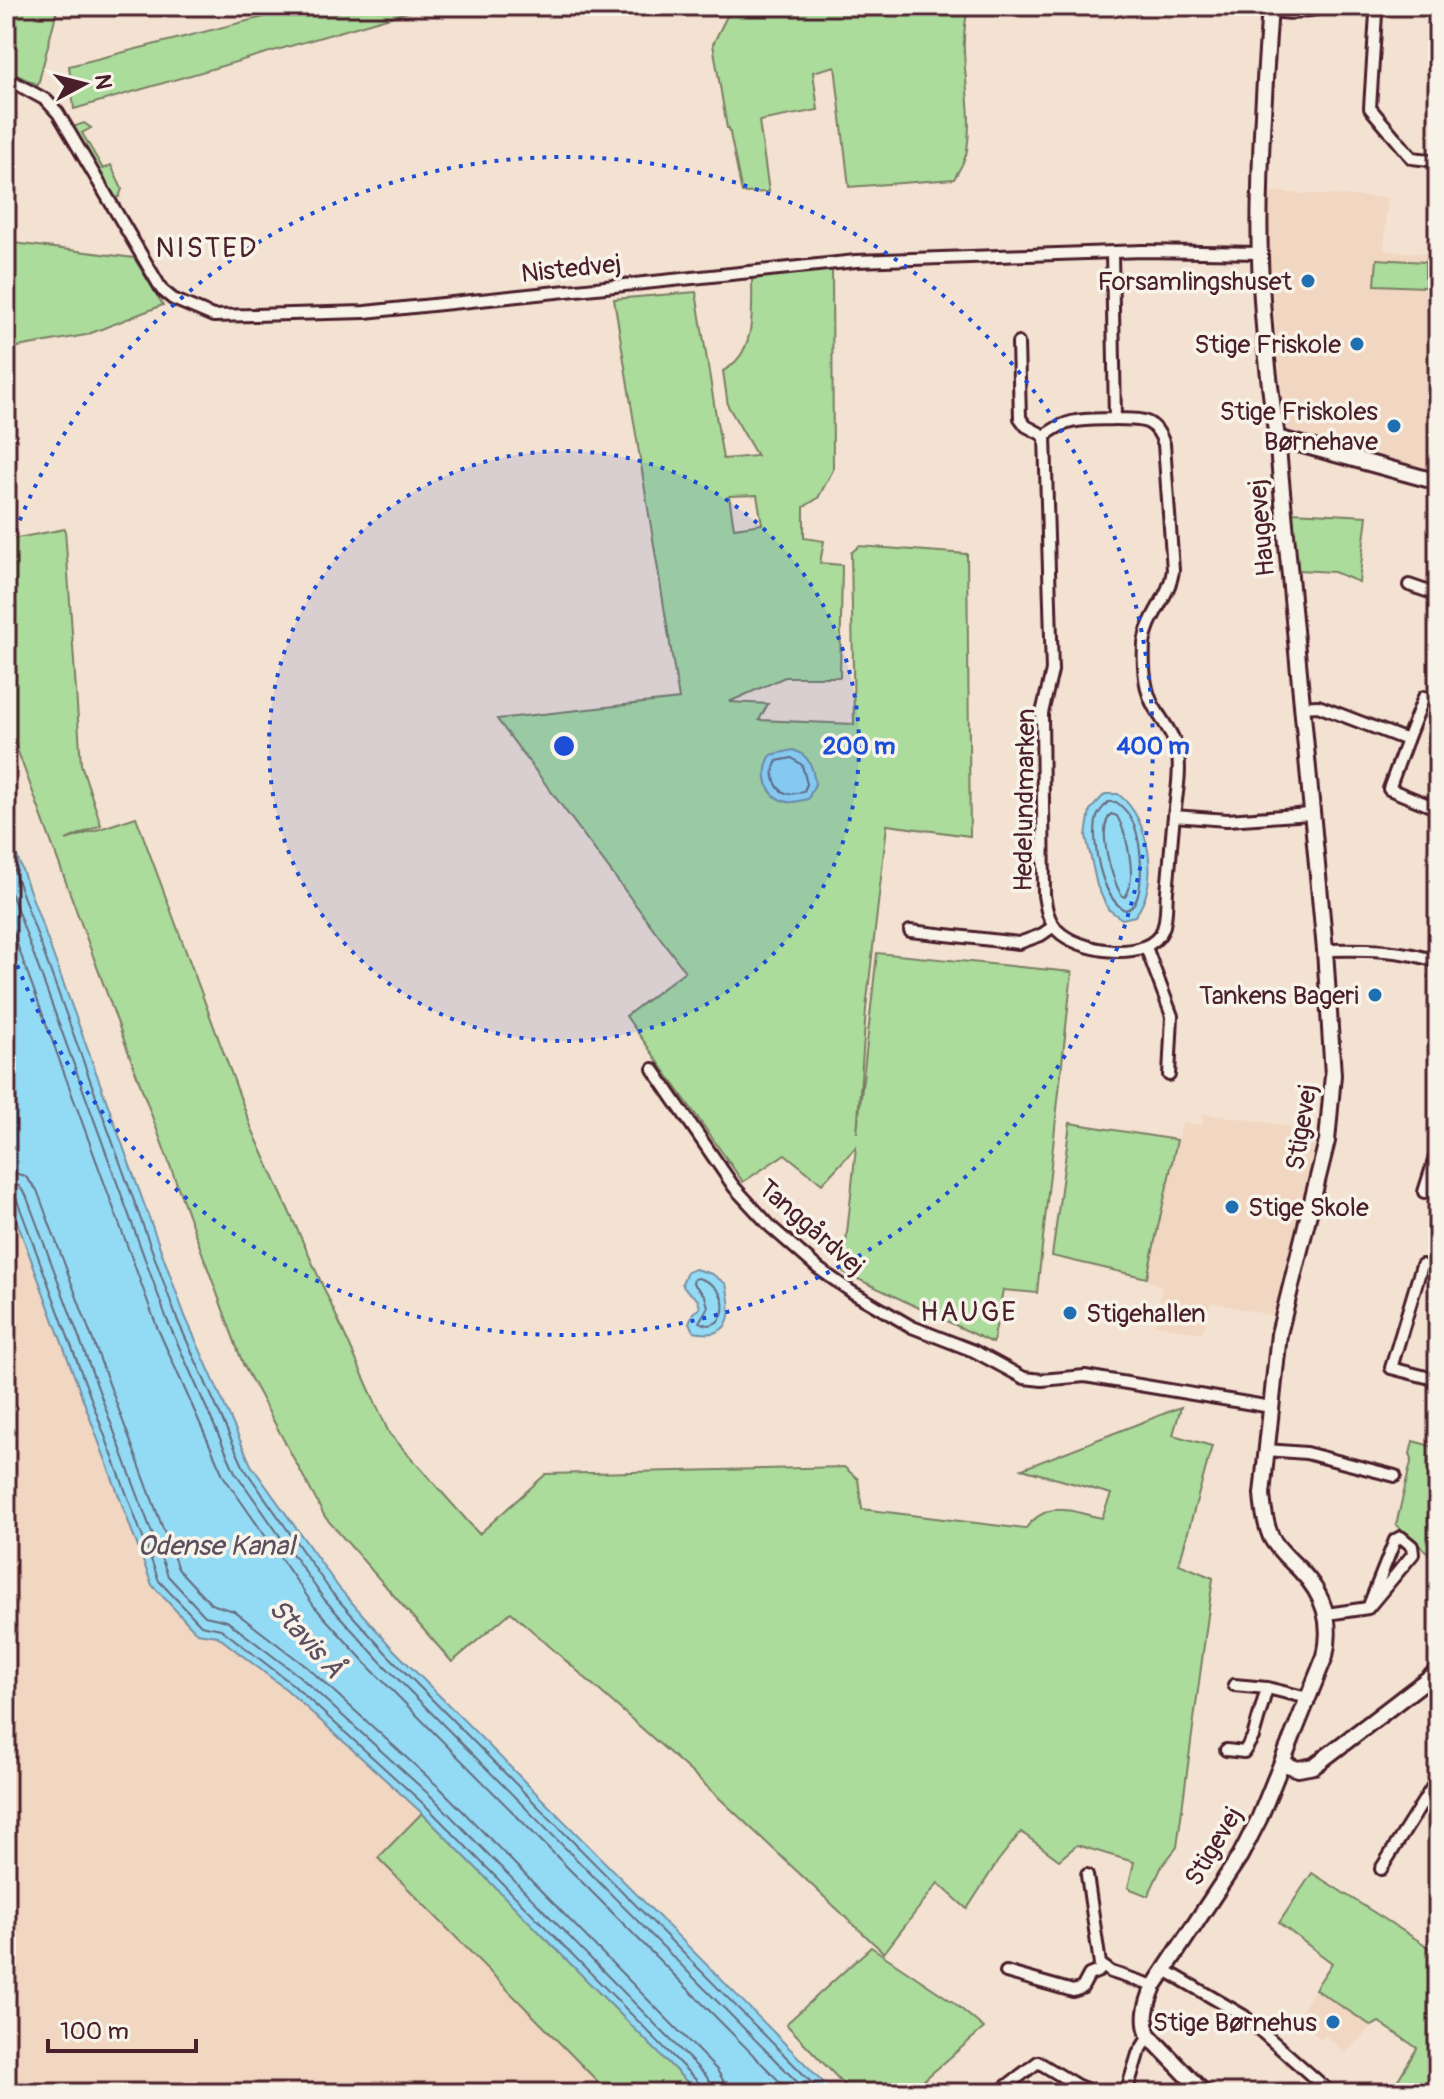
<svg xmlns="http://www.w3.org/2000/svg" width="1444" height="2099" font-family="Pangolin,sans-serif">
  <rect width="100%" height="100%" fill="#f3e2d1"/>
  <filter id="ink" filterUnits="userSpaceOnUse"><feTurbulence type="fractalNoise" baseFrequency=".0125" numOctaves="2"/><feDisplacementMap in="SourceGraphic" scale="16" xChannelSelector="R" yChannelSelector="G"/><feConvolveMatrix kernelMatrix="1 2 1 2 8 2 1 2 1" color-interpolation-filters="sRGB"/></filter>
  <g filter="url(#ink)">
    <g fill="#f1d6c1">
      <polygon points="1269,192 1387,198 1384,251 1438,254 1438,472 1289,430 1285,424 1268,244"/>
      <polygon points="1203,1114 1260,1121 1317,1133 1275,1316 1211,1302 1202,1333 1155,1325 1162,1286 1148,1281 1182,1123 1202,1125"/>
      <polygon points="6,1192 152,1585 287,1690 422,1813 379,1859 609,2093 24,2093 6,2066"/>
      <polygon points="1315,1989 1372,2026 1345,2053 1326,2035 1321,2039 1297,2018"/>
    </g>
    <g fill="#abdc9c" stroke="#7a7e64" stroke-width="2" fill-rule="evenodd">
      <polygon points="6,6 58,6 38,85 6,70"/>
      <polygon points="307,6 428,6 74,109 69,66"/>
      <path d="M732,6H969C955,52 975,102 967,150C966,160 959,170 954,179L849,187L835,66L813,72L818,110L759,121L769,192L742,193L729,128H727L713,44Z"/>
      <polygon points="84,123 91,128 82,133 103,169 111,165 122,189 119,197 112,199 70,128"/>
      <polygon points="6,242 134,258 163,305 86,335 6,349"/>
      <polygon points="1377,259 1425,262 1425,287 1375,285"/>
      <path d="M832,270L833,470L818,498L804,507V538L824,541L820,563L842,565L840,677H785L729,702L768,704L759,720L854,724L851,553L859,546L967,554L970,836L887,825L866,1009L857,1133L877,953L1072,972L1037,1293L1003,1290L993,1343L843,1272L856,1147L822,1184L785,1154L743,1182L626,1016L685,971L497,719L679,699L614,299L696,292L723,459L757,456L728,406L723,371C757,353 752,310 752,277ZM757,495L762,524L734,528L729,496Z"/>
      <polygon points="1292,512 1367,516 1359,582 1334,572 1298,570"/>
      <path d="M65,529L81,764L101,825L66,840L136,817L252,1129L389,1433L479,1534L546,1474L844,1467L858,1479L862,1509L1025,1529C1049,1499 1068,1511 1102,1518L1111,1494L1022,1469L1181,1407L1173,1435L1212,1446L1179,1564L1213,1578L1177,1847L1162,1866L1148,1896L1128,1888L1134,1862L1077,1845L1059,1860L1021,1832L998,1861L967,1909L938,1883L884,1953L699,1779L511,1612L452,1662L325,1517L243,1364L6,719V540Z"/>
      <polygon points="1070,1123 1177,1140 1147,1278 1052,1256"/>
      <polygon points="1413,1441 1438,1448 1438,1558 1436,1560 1396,1525 1412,1458 1410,1454"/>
      <polygon points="422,1813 698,2093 609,2093 378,1858"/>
      <polygon points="1312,1873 1438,1953 1438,2093 1390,2093 1417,2048 1379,2022 1372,2026 1315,1989 1332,1963 1279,1923"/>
      <polygon points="871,1947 953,2002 984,2028 909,2093 852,2093 786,2024"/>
      <polygon points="6,2066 24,2093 6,2093"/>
    </g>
    <g fill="#93dbf5" stroke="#7690a4" stroke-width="2">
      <path d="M793,750C810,755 813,768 815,784L808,799C802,800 794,803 788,802C765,798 761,772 771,755Z"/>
      <path d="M1105,794H1118C1150,818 1161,884 1135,916L1122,919L1108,909L1097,886L1086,836L1090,810Z"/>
      <polygon points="6,826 185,1316 251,1465 339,1588 393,1649 834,2093 698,2093 422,1813 287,1690 217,1636 197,1633 152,1585 6,1192"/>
      <path d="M695,1269L712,1274L726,1284C733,1313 733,1340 694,1332L689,1323L693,1313L700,1308L698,1300L684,1288L682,1283L687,1272Z"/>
    </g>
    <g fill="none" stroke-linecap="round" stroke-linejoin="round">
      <g stroke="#676a7c" stroke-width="2">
        <path d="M792,758L802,765L807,784L804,791C801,792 792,794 790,794C774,792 770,772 777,761Z"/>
        <path d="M1116,802C1126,809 1134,821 1137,834C1141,851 1147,905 1125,910C1102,899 1090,841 1097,817C1099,811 1104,807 1108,802Z"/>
        <path d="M1111,814L1117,816C1127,834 1138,880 1125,897L1121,895C1112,877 1096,830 1111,814Z"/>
        <polyline points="6,849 177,1319 244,1468 332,1593 387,1654 822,2093"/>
        <polyline points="6,879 168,1322 235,1472 324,1599 380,1661 808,2093"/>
        <polyline points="6,914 157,1327 224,1477 314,1606 371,1669 791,2093"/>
        <polyline points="6,1171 25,1176 37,1190 178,1569 211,1604 234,1611 307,1667 442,1790 717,2070 723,2080 725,2093"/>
        <polyline points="6,1183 19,1186 26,1195 168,1576 205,1616 227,1621 299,1676 434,1799 707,2077 713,2093"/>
        <polyline points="6,1193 13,1194 17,1200 159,1581 201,1625 221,1629 292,1684 427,1807 700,2084 703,2093"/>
        <path d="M698,1278C738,1289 725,1337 699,1322L708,1307L705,1296L693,1283L694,1279Z"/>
      </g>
      <g stroke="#4a1f2b" stroke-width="16">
        <g id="street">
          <polyline points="1374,6 1376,14 1370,108 1412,158 1438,161"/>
          <polyline points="1269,11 1292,13 1332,6"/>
          <polyline points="6,78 46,100 58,113 162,290 173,299 213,316 365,312 856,261 1143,251 1260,253"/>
          <path d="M1112,253L1115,419C1140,420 1154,416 1164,444L1173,570C1170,597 1147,616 1144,644C1143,663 1144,688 1153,705C1162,721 1175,735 1178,754C1181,774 1176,797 1174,816L1227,820L1311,814"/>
          <polyline points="1018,343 1020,418 1026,426 1045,436"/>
          <path d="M1115,419C1088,420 1066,417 1045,436L1052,671L1042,713L1044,895C1046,908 1048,920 1057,930C1078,952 1149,964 1163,929C1167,918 1166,903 1167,891C1170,866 1171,841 1174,816"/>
          <polyline points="1409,585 1438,595"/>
          <polyline points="1301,707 1318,706 1407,740 1389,789 1438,809"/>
          <polyline points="1407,740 1424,697 1438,703"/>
          <polyline points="910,931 1019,943 1041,935 1054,926"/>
          <polyline points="1146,947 1172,1016 1169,1075"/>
          <path d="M1325,950C1363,949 1402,949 1438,962"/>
          <polyline points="653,1069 734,1187 771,1227 819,1269 852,1292 912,1327 974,1351 1024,1378 1042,1380 1085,1376 1271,1407"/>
          <polyline points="1424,1192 1438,1148"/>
          <polyline points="1422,1265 1391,1368 1438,1380"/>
          <polyline points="1266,1450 1306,1453 1395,1476"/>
          <polyline points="1327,1614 1368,1608 1413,1554 1412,1546 1401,1537 1395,1540 1368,1608"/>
          <polyline points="1267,1688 1308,1698"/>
          <polyline points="1226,1750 1244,1752 1253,1737 1267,1688 1234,1685"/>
          <polyline points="1381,1869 1438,1778"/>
          <polyline points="1087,1875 1100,1964 1111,1972 1154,1986"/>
          <polyline points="1165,1970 1244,2016 1331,2093"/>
          <polyline points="1006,1972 1073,1991 1082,1988 1089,1975 1099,1971 1100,1964"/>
          <polyline points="1004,2088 1038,2062 1078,2086 1096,2093"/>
          <polyline points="1126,2093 1138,2054 1149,2036"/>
        </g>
      </g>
      <g stroke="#4a1f2b" stroke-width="20">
        <g id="secondary">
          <polyline points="1277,438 1438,482"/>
          <polyline points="1282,1763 1298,1769 1314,1766 1438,1671"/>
          <path d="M1204,2093L1149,2036C1142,2018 1147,2003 1154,1986L1240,1856L1259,1819L1325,1656C1333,1622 1324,1595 1300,1570C1290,1560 1277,1549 1271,1537C1265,1523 1263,1508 1262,1494L1279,1334L1327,1141L1333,1075L1325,950L1277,438C1265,356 1257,271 1260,189C1261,128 1266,67 1270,6"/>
        </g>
      </g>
      <use href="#street" stroke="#f7f3e8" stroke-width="10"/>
      <use href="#secondary" stroke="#f7f3e8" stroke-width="14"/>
    </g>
  </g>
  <circle cx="564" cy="746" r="295" fill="#1d4ed8" fill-opacity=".12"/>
  <g fill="none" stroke="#1d4ed8" stroke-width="4" stroke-dasharray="4 8">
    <circle cx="564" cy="746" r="295"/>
    <path d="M7 554A589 589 0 1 1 7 938"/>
  </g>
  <g fill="#1f6fb2" stroke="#f7f3e8" stroke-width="3">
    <circle cx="1308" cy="281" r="8"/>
    <circle cx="1357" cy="344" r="8"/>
    <circle cx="1394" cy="426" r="8"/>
    <circle cx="1375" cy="995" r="8"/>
    <circle cx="1232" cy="1207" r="8"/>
    <circle cx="1070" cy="1313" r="8"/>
    <circle cx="1333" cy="2022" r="8"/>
  </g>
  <g text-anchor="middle" stroke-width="7" stroke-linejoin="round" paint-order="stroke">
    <g font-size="26" fill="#4a1f2b" stroke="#f7f3e8">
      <text transform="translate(571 268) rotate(-6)" y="9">Nistedvej</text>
      <text transform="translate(1261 528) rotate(-95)" y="9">Haugevej</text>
      <text transform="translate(1024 800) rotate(-89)" y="9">Hedelundmarken</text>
      <text transform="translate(1301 1127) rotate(-81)" y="9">Stigevej</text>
      <text transform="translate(812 1227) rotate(41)" y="9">Tanggårdvej</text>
      <text transform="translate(1213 1846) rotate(-59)" y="9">Stigevej</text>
    </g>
    <g font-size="26" fill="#4a1f2b" stroke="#f7f3e8" text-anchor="end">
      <text x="1292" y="290">Forsamlingshuset</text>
      <text x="1341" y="353">Stige Friskole</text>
      <text x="1378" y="420">Stige Friskoles<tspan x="1378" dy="30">Børnehave</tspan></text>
      <text x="1359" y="1004">Tankens Bageri</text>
      <text x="1248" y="1216" text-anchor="start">Stige Skole</text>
      <text x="1086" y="1322" text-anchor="start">Stigehallen</text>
      <text x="1317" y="2031">Stige Børnehus</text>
    </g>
    <g font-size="28" letter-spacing="2" fill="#4a1f2b" stroke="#f7f3e8">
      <text x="207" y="257">NISTED</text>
      <text x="969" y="1321">HAUGE</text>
    </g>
    <g font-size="28" font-style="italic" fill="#5c4e5e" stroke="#f7f3e8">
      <text x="216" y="1555">Odense Kanal</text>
      <text transform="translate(307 1638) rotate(48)" y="10">Stavis Å</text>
    </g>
  </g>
  <circle cx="564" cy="746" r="12" fill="#1d4ed8" stroke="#f7f3e8" stroke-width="4"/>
  <g font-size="24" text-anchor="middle" font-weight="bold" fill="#1d4ed8" stroke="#f7f3e8" stroke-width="7" stroke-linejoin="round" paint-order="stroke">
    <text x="859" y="754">200 m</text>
    <text x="1153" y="754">400 m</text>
  </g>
  <rect width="1444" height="2099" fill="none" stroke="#f7f3e8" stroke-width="32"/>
  <rect x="16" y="16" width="1412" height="2067" fill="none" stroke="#4a1f2b" stroke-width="3" filter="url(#ink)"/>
  <g transform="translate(84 84) rotate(83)" stroke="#f7f3e8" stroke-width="6" paint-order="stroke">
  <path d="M0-6L14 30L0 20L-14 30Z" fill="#4a1f2b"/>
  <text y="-12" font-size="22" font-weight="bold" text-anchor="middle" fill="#4a1f2b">N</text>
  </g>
  <path d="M48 2039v12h148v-12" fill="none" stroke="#4a1f2b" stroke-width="4"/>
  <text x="60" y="2039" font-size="24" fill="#4a1f2b" stroke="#f7f3e8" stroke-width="6" paint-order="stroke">100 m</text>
</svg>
